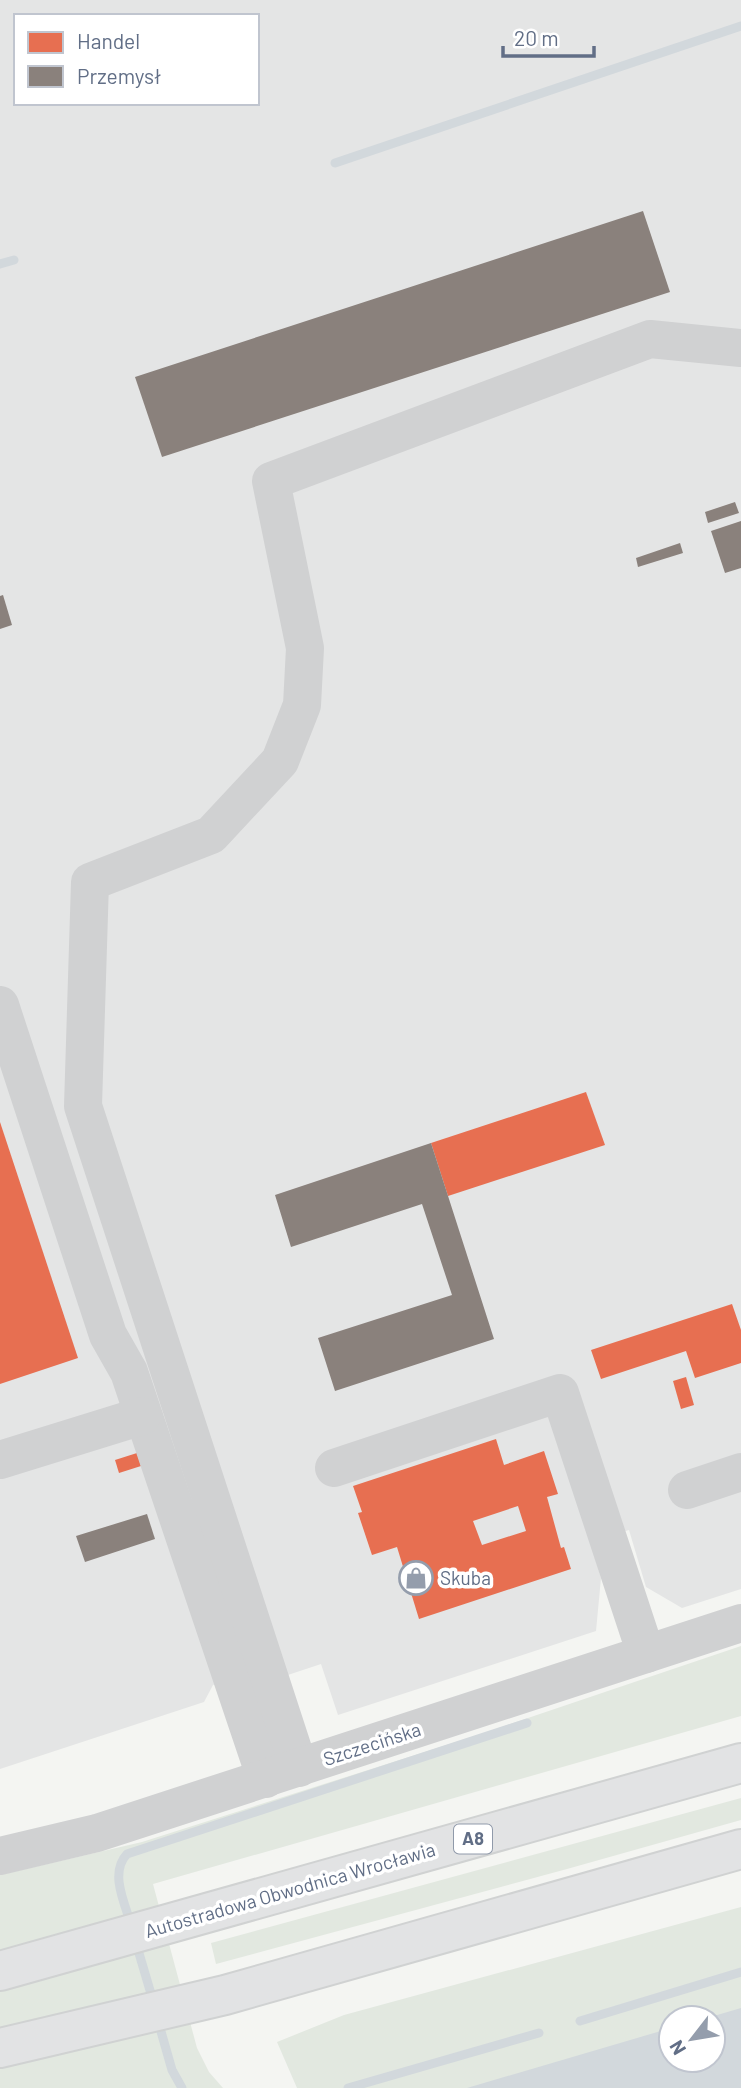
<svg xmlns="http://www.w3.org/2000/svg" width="741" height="2088" font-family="Barlow,sans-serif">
  <rect width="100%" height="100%" fill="#f4f5f2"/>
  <path fill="#e4e5e5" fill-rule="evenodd" d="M0,0H741V1589L682,1608L646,1587L629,1530L590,1541L601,1578L596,1631L338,1715L321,1664L252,1687L246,1674L213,1685L204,1702L0,1769ZM16,16H257V103H16Z"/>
  <g fill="#e2e8e0" fill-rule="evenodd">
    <polygon points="741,1646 741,1716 153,1884 197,2048 209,2072 223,2088 0,2088 0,1875 142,1842 478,1735"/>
    <polygon points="741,1798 741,1820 567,1869 216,1964 211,1943"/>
    <path d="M741,1907V2088H297L277,2042L344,2015ZM671,2018H713V2060H671Z"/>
  </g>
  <polygon fill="#d2d8dc" points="741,2008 741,2088 467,2088 671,2028 671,2060 713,2060 713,2018 707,2018"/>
  <g fill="#e76f51" fill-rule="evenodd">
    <polygon points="586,1092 605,1145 448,1196 431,1143"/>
    <polygon points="0,1122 78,1358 0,1384"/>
    <polygon points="732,1304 741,1330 741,1363 695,1378 686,1351 601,1379 591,1350"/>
    <polygon points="686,1377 694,1405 681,1409 673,1381"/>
    <path d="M496,1439L504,1465L544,1451L558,1494L547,1497L561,1548L564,1547L571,1569L419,1619L397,1547L372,1555L358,1513L362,1512L353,1486ZM518,1506L526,1531L482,1545L473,1521Z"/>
    <polygon points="137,1453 141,1466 119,1473 115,1460"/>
  </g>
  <g fill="#8a817c">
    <polygon points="643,211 670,292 162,457 135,377"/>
    <polygon points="735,502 739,513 708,523 705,512"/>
    <polygon points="741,521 741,568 725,573 711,531"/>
    <polygon points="680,543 683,553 638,567 636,558"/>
    <polygon points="3,595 12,625 0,629 0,596"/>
    <polygon points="431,1143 494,1339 335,1391 318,1338 452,1295 422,1204 291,1247 275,1195"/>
    <polygon points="147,1514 155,1539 85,1562 76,1536"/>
  </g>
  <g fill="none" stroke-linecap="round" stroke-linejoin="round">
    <g stroke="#d2d8dc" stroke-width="9">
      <polyline points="335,163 741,26"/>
      <polyline points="0,264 14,260"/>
      <path d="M132,1927C125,1904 109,1873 127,1854L527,1723"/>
      <polyline points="136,1943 154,2004"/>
      <polyline points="158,2021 172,2070 182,2088"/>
      <polyline points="580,2021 741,1972"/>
      <polyline points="348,2088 539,2033"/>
    </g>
    <g stroke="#d0d2d2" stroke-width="42">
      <g id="highway">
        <polyline points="0,1971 741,1763"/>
        <polyline points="0,2048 225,1995 741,1849"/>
      </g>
    </g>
    <g stroke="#d0d1d2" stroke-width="38">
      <polyline points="0,1005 108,1335 129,1372 266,1779"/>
      <polyline points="0,1460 142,1416"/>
      <polyline points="334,1468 560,1393 646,1654"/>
      <polyline points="687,1490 741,1472"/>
      <polyline points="299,1768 83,1106 90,882 211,835 280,761 302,705 305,648 271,481 650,339 741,348"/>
      <polyline points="0,1856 97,1833 741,1623"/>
    </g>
    <use href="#highway" stroke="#e2e3e4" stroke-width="38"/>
  </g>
  <defs>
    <g id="shop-ring" transform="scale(1.75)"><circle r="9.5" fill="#fff" stroke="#949dac" stroke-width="1.5"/><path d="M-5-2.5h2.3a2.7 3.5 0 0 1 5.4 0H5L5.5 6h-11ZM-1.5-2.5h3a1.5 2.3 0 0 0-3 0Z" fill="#949dac"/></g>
  </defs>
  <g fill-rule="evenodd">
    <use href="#shop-ring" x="416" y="1578"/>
  </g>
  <g text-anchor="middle" stroke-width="7" stroke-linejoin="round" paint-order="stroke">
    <rect fill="#fff" stroke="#909aaa" stroke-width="2" x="454" y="1824.5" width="38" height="29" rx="5"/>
    <g font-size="18" font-weight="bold" fill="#616e86">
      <text x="473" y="1845">A8</text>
    </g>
    <g font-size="19" fill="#616e86" stroke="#fff" text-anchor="start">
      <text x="440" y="1585">Skuba</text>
    </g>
    <g font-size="19" fill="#616e86" stroke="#fff">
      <text transform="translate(372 1744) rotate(-18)" y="7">Szczecińska</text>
      <text transform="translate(290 1890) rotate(-16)" y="7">Autostradowa Obwodnica Wrocławia</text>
    </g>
  </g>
  <rect x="14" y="14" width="245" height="91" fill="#ffffff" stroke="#c0c5cf" stroke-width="2"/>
  <rect x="28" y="32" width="35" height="21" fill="#e76f51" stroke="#c0c5cf" stroke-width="2"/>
  <text x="77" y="49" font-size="21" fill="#616e86">Handel</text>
  <rect x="28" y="66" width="35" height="21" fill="#8a817c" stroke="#c0c5cf" stroke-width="2"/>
  <text x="77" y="84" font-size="21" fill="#616e86">Przemysł</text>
  <g transform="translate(692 2039) rotate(239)"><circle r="33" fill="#ffffff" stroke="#c0c5cf" stroke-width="2"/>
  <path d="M0-5L12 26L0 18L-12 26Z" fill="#949dac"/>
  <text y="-10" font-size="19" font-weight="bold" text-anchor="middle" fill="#616e86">N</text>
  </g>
  <path d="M503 46v10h91v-10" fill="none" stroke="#616e86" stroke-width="3.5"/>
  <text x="514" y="46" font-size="21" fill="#616e86" stroke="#ffffff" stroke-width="5" paint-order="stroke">20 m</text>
</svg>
